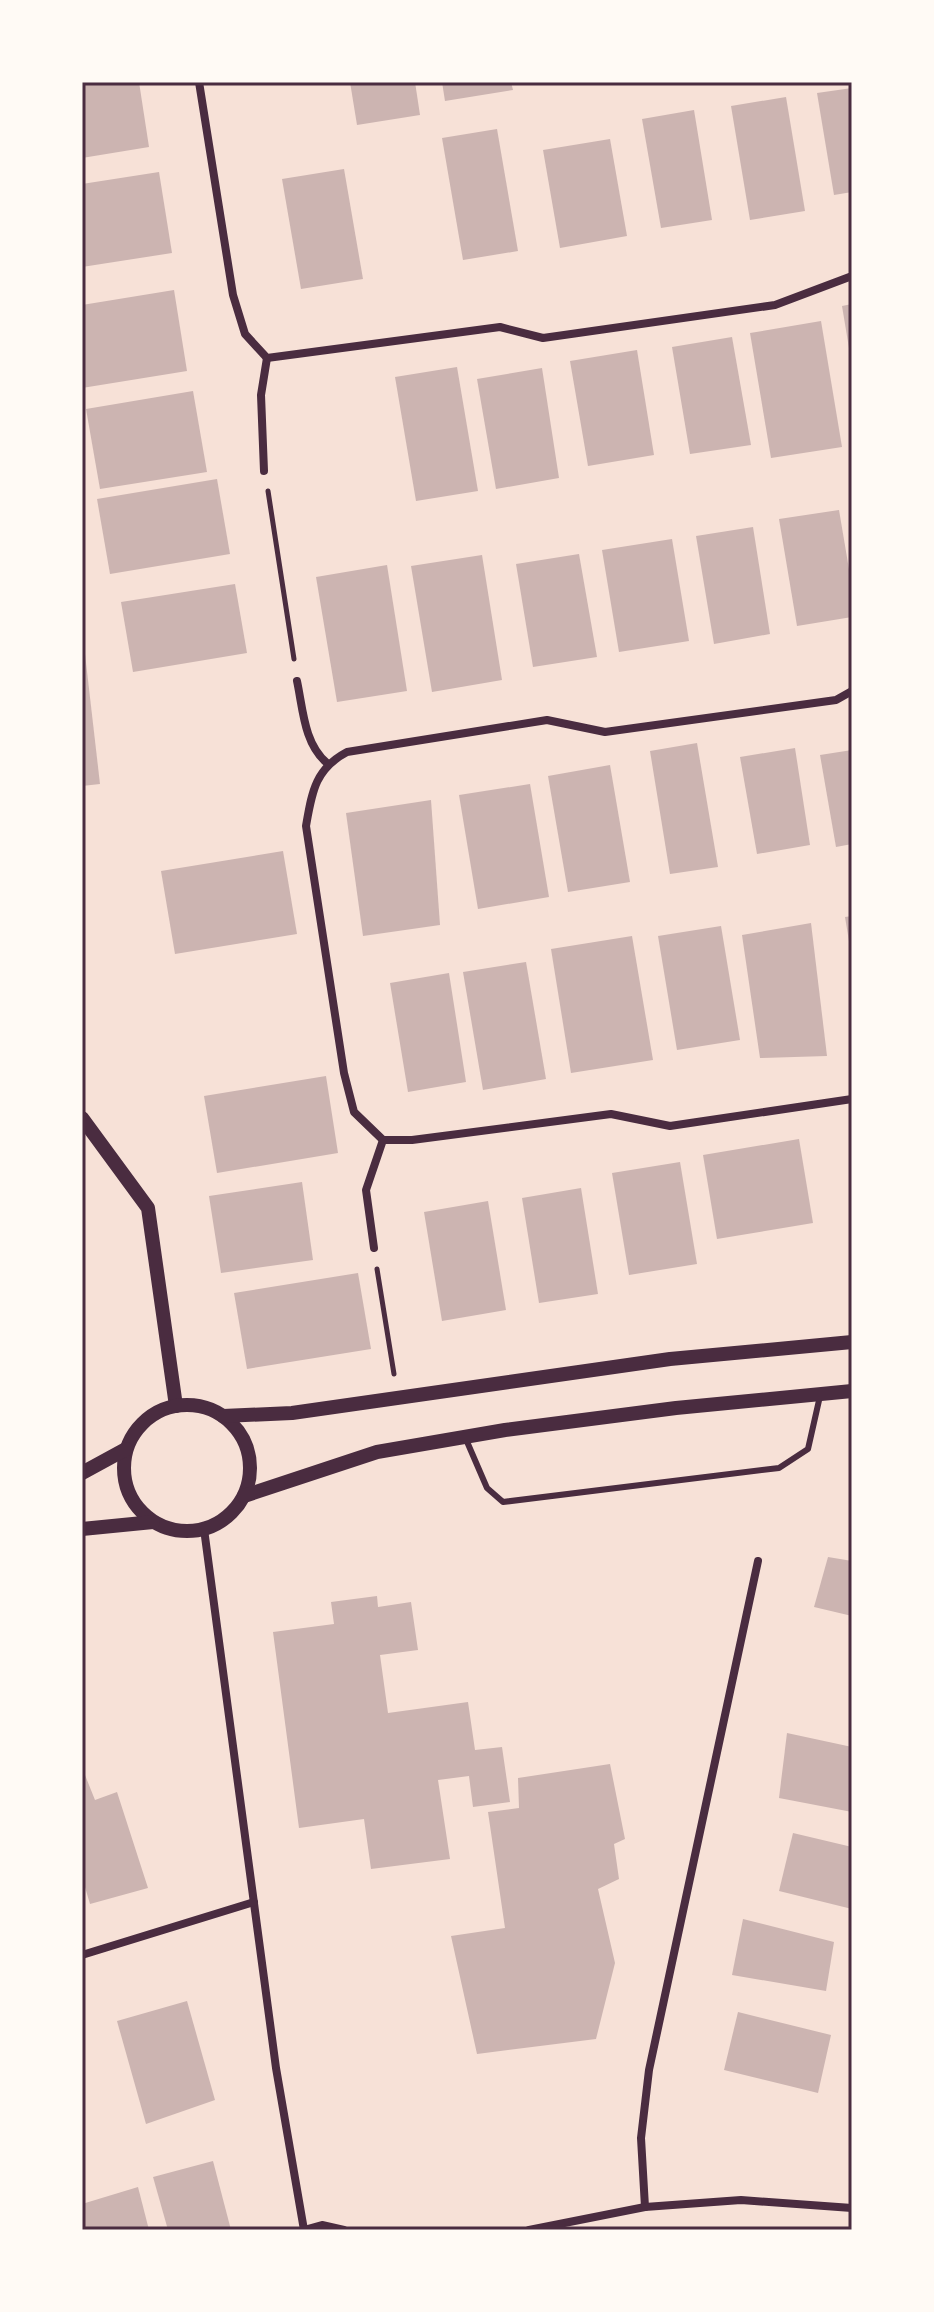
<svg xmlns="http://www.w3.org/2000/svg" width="934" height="2312" font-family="'IBM Plex Serif',serif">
  <rect width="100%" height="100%" fill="#f7e1d7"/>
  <g fill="#ccb4b1">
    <polygon points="82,82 139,82 149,147 82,158"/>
    <polygon points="350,82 415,82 420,115 357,125"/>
    <polygon points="442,82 511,82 513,90 445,101"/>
    <polygon points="852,88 852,192 834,195 817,93"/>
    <polygon points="786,97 805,211 750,220 731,106"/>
    <polygon points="694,110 712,220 661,228 642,119"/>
    <polygon points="497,129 518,251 463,260 442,138"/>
    <polygon points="610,139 627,236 560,248 543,150"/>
    <polygon points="344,169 363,279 301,289 282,179"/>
    <polygon points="159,172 172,253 82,267 82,184"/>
    <polygon points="174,290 187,371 82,388 82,305"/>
    <polygon points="852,304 852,353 850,354 842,306"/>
    <polygon points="821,321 842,447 771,458 750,333"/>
    <polygon points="732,337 751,445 690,454 672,347"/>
    <polygon points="637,350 654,455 588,466 570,361"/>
    <polygon points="457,367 478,491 416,501 395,377"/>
    <polygon points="542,368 559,478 496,489 477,379"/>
    <polygon points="193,391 207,472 100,489 86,409"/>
    <polygon points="217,479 230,554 110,574 97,499"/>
    <polygon points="839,510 852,587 852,617 797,626 779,519"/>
    <polygon points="753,527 770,634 714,644 696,536"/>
    <polygon points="672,539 689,641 619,652 602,550"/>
    <polygon points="579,554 597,657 533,667 516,564"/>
    <polygon points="482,555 502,680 432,692 411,566"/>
    <polygon points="387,565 407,691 337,702 316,577"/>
    <polygon points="235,584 247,653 133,672 121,602"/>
    <polygon points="82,654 85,654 100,784 82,786"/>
    <polygon points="697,743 718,867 670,874 650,751"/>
    <polygon points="795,748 810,845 757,854 740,757"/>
    <polygon points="852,750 852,844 836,847 820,755"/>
    <polygon points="610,765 630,882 568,892 548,776"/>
    <polygon points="530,784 549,897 478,909 459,795"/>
    <polygon points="431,800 440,925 363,936 346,813"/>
    <polygon points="283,851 297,934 175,954 161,871"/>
    <polygon points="852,916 852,947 850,947 845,917"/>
    <polygon points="811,923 827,1056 760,1058 742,935"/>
    <polygon points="721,926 740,1040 677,1050 658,936"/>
    <polygon points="632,936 653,1060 571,1073 551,949"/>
    <polygon points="526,962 546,1079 483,1090 463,972"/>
    <polygon points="449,973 466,1082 408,1092 390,983"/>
    <polygon points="326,1076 338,1153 217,1173 204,1096"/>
    <polygon points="799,1139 813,1223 717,1239 703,1155"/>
    <polygon points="680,1162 697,1264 629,1275 612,1173"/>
    <polygon points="302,1182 313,1260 221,1273 209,1196"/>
    <polygon points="581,1188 598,1294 539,1303 522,1198"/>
    <polygon points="488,1201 506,1310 442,1321 424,1212"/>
    <polygon points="358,1273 371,1349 247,1369 234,1293"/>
    <polygon points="828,1557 852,1561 852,1616 814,1607"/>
    <polygon points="377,1596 378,1607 411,1602 418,1650 380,1655 388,1713 468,1702 475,1750 502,1747 510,1802 473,1807 469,1776 438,1780 450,1859 371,1869 364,1819 299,1828 273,1632 334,1624 331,1602"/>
    <polygon points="787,1733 852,1747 852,1812 779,1798"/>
    <polygon points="610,1764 625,1839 614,1844 619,1879 598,1889 615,1963 596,2039 477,2054 451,1936 505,1928 488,1812 519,1808 518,1778"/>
    <polygon points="85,1775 95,1800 117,1792 148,1888 90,1904 82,1877 82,1776"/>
    <polygon points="793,1833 852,1847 852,1909 779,1891"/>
    <polygon points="743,1919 834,1942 826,1991 732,1975"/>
    <polygon points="187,2001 215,2100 146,2124 117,2021"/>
    <polygon points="738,2012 831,2035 818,2093 724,2070"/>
    <polygon points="213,2161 231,2230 168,2230 153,2177"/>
    <polygon points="138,2187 149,2230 82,2230 82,2204"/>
  </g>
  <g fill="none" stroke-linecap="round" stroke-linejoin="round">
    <g stroke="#4a2c40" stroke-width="5">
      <polyline points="268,491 294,659"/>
      <polyline points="377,1269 394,1374"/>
    </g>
    <polyline stroke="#4a2c40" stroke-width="6" points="465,1437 487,1488 503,1502 779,1468 808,1449 820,1396"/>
    <g stroke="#4a2c40" stroke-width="8">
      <polyline points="199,82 233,295 245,334 267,358 500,327 543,338 775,305 852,276"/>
      <polyline points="264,471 261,395 267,358"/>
      <path d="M297,681C303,709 304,744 327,763"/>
      <path d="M852,691L836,700L605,732L547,720L347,752C315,769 312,792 306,826L344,1073L354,1112L383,1140H412L611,1114L670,1126L852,1099"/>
      <polyline points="374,1248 366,1190 383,1140"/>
      <polyline points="204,1529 276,2068 304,2230"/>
      <polyline points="82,1955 254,1902"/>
      <polyline points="645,2207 641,2138 649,2070 758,1561"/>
      <polyline points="304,2230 322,2225 344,2230"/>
      <polyline points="529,2230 645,2207 741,2200 852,2208"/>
    </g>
    <g stroke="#4a2c40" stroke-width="14">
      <polyline points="82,1118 148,1208 176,1406"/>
      <circle cx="187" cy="1468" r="63"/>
      <polyline points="223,1416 292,1413 670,1359 852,1342"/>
      <polyline points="82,1473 126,1449"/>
      <polyline points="244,1496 377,1452 505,1430 676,1408 852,1391"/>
      <polyline points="82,1529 153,1522"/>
    </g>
  </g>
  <rect width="934" height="2312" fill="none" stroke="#fffaf5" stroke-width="168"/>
  <rect x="84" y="84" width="766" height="2144" fill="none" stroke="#4a2c40" stroke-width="3"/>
</svg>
